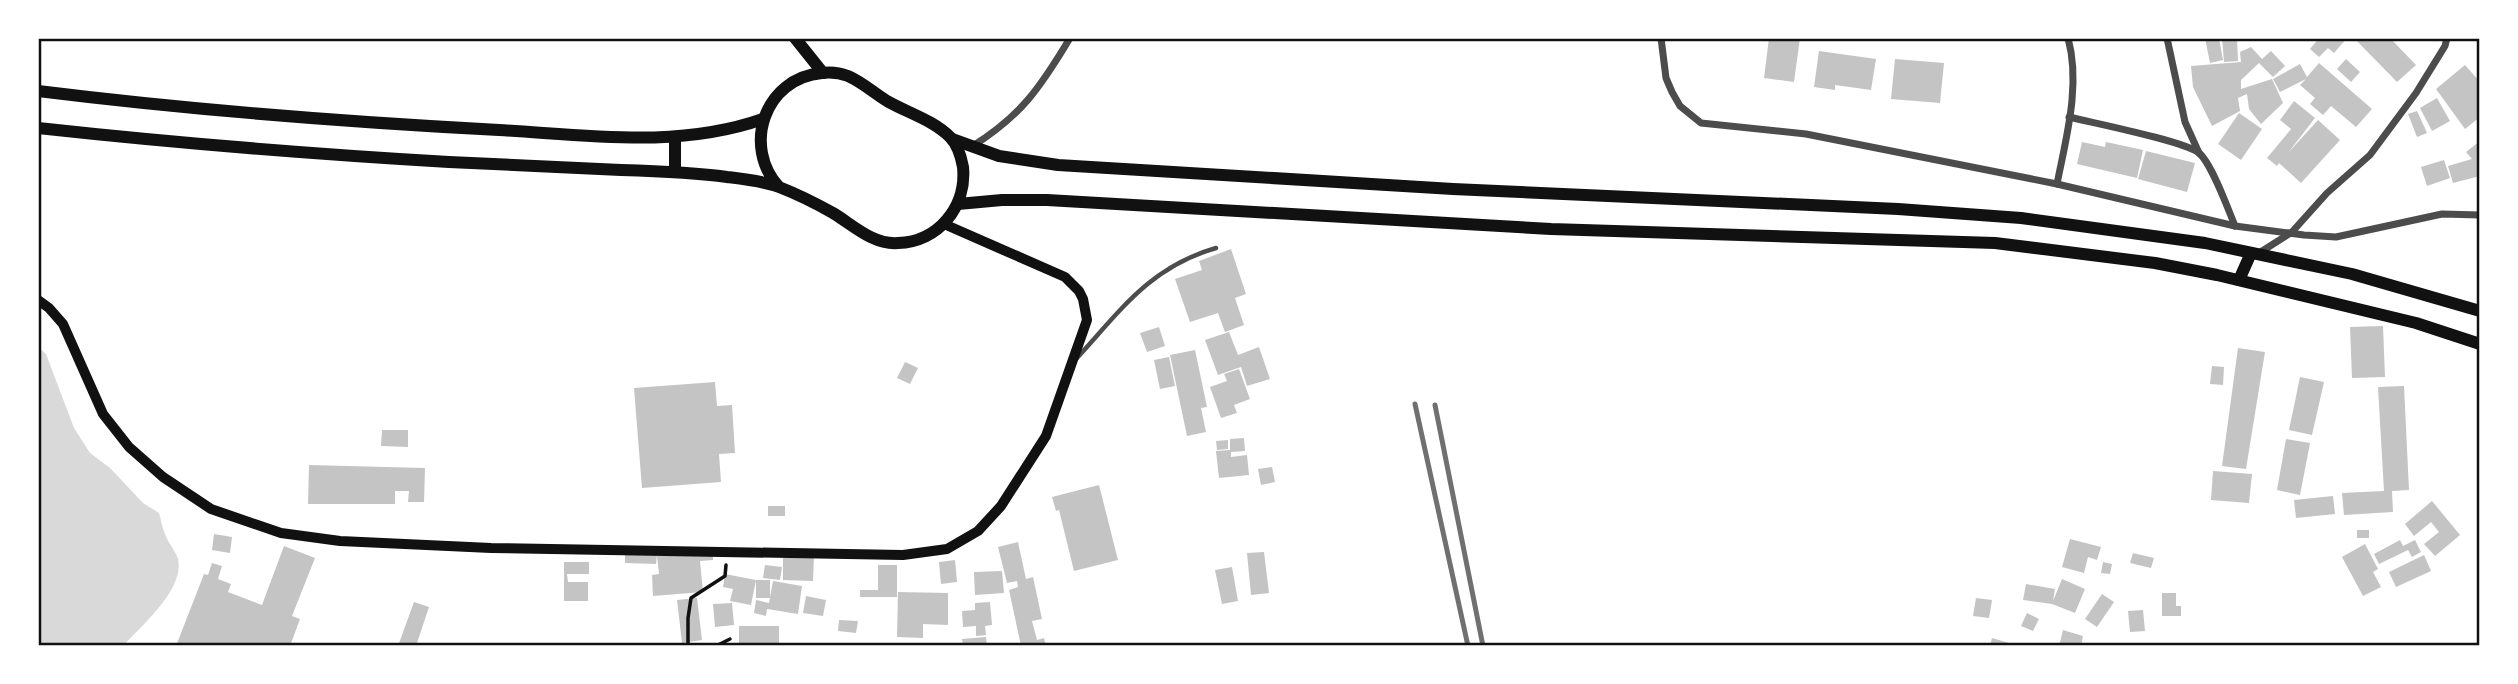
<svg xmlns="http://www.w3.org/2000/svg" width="2518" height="684" font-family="'Fira Sans',sans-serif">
  <rect width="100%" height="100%" fill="#fff"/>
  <path fill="#d9d9d9" d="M39,348L46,354L74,428L90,453L110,468L143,503L159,513C161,520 162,527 165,534C168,543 175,550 178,559C185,589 142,625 124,645H39Z"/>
  <g fill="#c4c4c4">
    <polygon points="1769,38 1800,38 1794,82 1764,78"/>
    <polygon points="2205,38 2219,38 2223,60 2210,63"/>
    <polygon points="2222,38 2237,38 2238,61 2224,62"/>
    <polygon points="2319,38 2347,38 2334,53 2328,48 2319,57 2310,49"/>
    <polygon points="2354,38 2390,38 2416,65 2397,82"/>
    <polygon points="2251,47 2262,59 2271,51 2285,66 2273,77 2259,63 2241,80 2241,89 2272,79 2283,103 2261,124 2249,109 2247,94 2238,98 2240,111 2212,126 2193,87 2191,66 2241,62 2240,52"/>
    <polygon points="1819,51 1876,59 1871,90 1835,85 1835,90 1814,87"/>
    <polygon points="1895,59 1944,63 1940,103 1891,99"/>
    <polygon points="2346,59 2360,72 2351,82 2337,69"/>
    <polygon points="2319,63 2372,109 2356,127 2331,106 2323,115 2310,104 2315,98 2300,85 2306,79 2280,92 2273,79 2300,64 2307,77"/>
    <polygon points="2465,65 2480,82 2480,117 2465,129 2436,89"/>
    <polygon points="2437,98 2450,121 2432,131 2420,108"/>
    <polygon points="2294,101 2315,118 2288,153 2318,120 2340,140 2301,183 2279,163 2277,166 2267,158 2291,129 2280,120"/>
    <polygon points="2417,111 2427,133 2417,137 2408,114"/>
    <polygon points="2239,113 2262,129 2241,160 2218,144"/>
    <polygon points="2480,141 2480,176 2453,183 2448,166 2472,159 2466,152"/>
    <polygon points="2082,142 2105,147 2106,142 2143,150 2137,178 2077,164"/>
    <polygon points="2146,151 2195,163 2187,192 2138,179"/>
    <polygon points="2444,160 2450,178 2427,186 2421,167"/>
    <polygon points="1231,249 1246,294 1235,298 1244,325 1225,332 1218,313 1190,322 1175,279 1202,270 1199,261"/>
    <polygon points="2383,326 2385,377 2352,378 2350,327"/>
    <polygon points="1159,327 1165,346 1147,352 1140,333"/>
    <polygon points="1229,332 1238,355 1259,347 1270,379 1247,386 1241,367 1218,375 1205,340"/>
    <polygon points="2238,348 2265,352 2246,469 2222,466"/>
    <polygon points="1195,350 1207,407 1201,408 1206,432 1187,436 1170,355"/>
    <polygon points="1169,357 1175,386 1160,389 1154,360"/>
    <polygon points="905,362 918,368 910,384 897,378"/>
    <polygon points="2212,366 2224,367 2223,385 2210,384"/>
    <polygon points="1239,369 1250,399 1234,405 1237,413 1221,418 1210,387 1227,381 1224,374"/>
    <polygon points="2300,377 2324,382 2312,435 2289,430"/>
    <polygon points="715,382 717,406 732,405 735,453 719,454 721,482 642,488 634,388"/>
    <polygon points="2404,386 2409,490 2392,491 2393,512 2344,515 2342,493 2384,491 2378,387"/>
    <polygon points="382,430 408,430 408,447 381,446"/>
    <polygon points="1244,438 1245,451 1231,452 1231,457 1247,455 1249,475 1219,478 1216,451 1230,450 1230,439"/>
    <polygon points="2286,439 2310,443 2300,495 2277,490"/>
    <polygon points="1228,440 1228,449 1217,450 1216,441"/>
    <polygon points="309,465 425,468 424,502 408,502 409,491 395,491 395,504 308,504"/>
    <polygon points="1272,467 1275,482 1261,485 1258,469"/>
    <polygon points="2213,471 2252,474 2249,503 2211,500"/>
    <polygon points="1099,485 1118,560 1074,571 1059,510 1056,511 1052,497"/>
    <polygon points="2333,496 2335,514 2296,518 2294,500"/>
    <polygon points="2432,501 2460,535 2435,556 2424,544 2439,532 2431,522 2414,536 2405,524"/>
    <rect x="768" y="506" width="17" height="10"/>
    <rect x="2357" y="530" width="12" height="8"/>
    <polygon points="214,534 232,537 230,553 212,550"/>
    <polygon points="2070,539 2101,547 2097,560 2088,557 2084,573 2062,567"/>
    <polygon points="2400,540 2403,546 2415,540 2421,552 2412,557 2408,550 2379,564 2374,554"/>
    <polygon points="1018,542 1026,579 1033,577 1042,619 1032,621 1037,640 1044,638 1046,646 1021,646 1009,590 1018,587 1017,581 1007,583 998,547"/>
    <polygon points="2365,544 2378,569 2373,572 2381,587 2363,596 2342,557"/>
    <polygon points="284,546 315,558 292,616 300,619 290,646 176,646 204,574 208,575 212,563 222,566 218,579 231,584 228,592 262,605"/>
    <polygon points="713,551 713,560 700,561 703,592 653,596 652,575 659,574 657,556"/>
    <polygon points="1264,552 1269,593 1251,595 1247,553"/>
    <polygon points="625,553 657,554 656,564 625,563"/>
    <polygon points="2133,553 2154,558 2151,568 2130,563"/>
    <polygon points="783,555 814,555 813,581 783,580"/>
    <polygon points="2424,555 2431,571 2396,587 2389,572"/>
    <polygon points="955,560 957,582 941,584 939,562"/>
    <polygon points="564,562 589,562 589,574 567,574 568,582 588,582 588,601 564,601"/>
    <polygon points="2103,562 2112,564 2110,574 2101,573"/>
    <polygon points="765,565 782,567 780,580 763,578"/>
    <polygon points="878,565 897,565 897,597 860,597 860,590 878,590"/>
    <polygon points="1232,567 1238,601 1222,604 1215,570"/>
    <polygon points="1002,571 1004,593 975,595 974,572"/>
    <polygon points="725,574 756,580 751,605 730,601 733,589 723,587"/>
    <polygon points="2062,579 2085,589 2075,613 2052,604 2023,600 2026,584 2055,589 2053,601"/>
    <rect x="756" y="580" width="14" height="18"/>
    <polygon points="773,581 802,586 798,614 767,609 766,616 754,613 756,600 769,603"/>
    <polygon points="898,592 948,593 948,625 923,624 923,638 897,637"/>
    <polygon points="2162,593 2176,593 2176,606 2181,606 2181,616 2162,616"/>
    <polygon points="2102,594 2114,602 2097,627 2085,619"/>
    <polygon points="806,596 826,600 823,616 803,613"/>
    <polygon points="697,598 702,640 682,643 677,600"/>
    <polygon points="1976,598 1992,600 1989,618 1973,616"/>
    <polygon points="414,602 429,607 416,646 398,646"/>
    <polygon points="990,602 992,625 985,626 986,635 976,636 976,626 963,627 962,611 975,610 975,603"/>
    <polygon points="732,603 734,625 715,627 713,604"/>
    <polygon points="2143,610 2145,631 2130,632 2128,611"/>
    <polygon points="2027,613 2039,619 2033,631 2021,626"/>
    <polygon points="839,620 858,621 856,633 838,631"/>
    <rect x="739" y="626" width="40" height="20"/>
    <polygon points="2063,630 2083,636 2081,646 2059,646"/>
    <polygon points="986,637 987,646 963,646 962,639"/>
    <polygon points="1992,638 2016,645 2016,646 1990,646"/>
  </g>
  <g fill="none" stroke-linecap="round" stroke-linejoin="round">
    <g stroke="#111" stroke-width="3.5">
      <polyline points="688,646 688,618 691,598 725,576 726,565"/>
      <polyline points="716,646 730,639"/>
    </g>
    <path stroke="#4c4c4c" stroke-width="4.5" d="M1077,358C1121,310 1150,267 1216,248"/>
    <g stroke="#4c4c4c" stroke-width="7">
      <polyline points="1661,38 1666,78 1672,92 1680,106 1701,123 1806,134 2057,184 2235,226 2304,235 2336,237 2442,214 2480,215"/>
      <polyline points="2167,38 2185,122 2199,153"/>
      <path d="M2069,117C2093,123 2185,141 2199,153C2212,164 2228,209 2235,226"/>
      <path d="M971,147C1021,116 1040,88 1070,38"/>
      <path d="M2057,184C2066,138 2081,85 2068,38"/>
      <polyline points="2259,253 2292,232 2327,193 2370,155 2416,93 2445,46 2447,38"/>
    </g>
    <polyline stroke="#111" stroke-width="10" points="38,300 49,308 63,324 103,414 129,447 163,477 211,509 281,533 340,541 491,548 903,555 947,549 978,531 1001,506 1046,436 1087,320 1083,299 1079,291 1065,277 944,224"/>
    <g stroke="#111" stroke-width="12">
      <polyline points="795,38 823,73"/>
      <path d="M38,91C191,110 346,122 499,130C587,135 678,149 763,119"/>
      <path d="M38,128C175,143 312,154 449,162C506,165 564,167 621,170C657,171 692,172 727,177C744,179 763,181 779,187C797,194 817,204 833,213C853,225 873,245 898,243C938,242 967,207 963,167C961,156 958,145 950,137C933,120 908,113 887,101C874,93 862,82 848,76C840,73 830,72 822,73C764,78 742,147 779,187"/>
      <polyline points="952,139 999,156 1058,165 1453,189 1898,209 2021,218 2205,243 2352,274 2480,311"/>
      <polyline points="675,172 675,137"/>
      <polyline points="958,204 1002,200 1047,200 1551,229 1995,243 2155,263 2217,275 2416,323 2480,344"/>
      <polyline points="2239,280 2251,253"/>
    </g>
    <g stroke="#707070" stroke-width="5">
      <polyline points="1415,404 1468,646"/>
      <polyline points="1435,405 1483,646"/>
    </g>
  </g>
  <rect width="2518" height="684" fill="none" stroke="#ffffff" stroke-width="80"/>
  <rect x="40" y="40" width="2438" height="604" fill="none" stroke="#111" stroke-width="2.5"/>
</svg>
